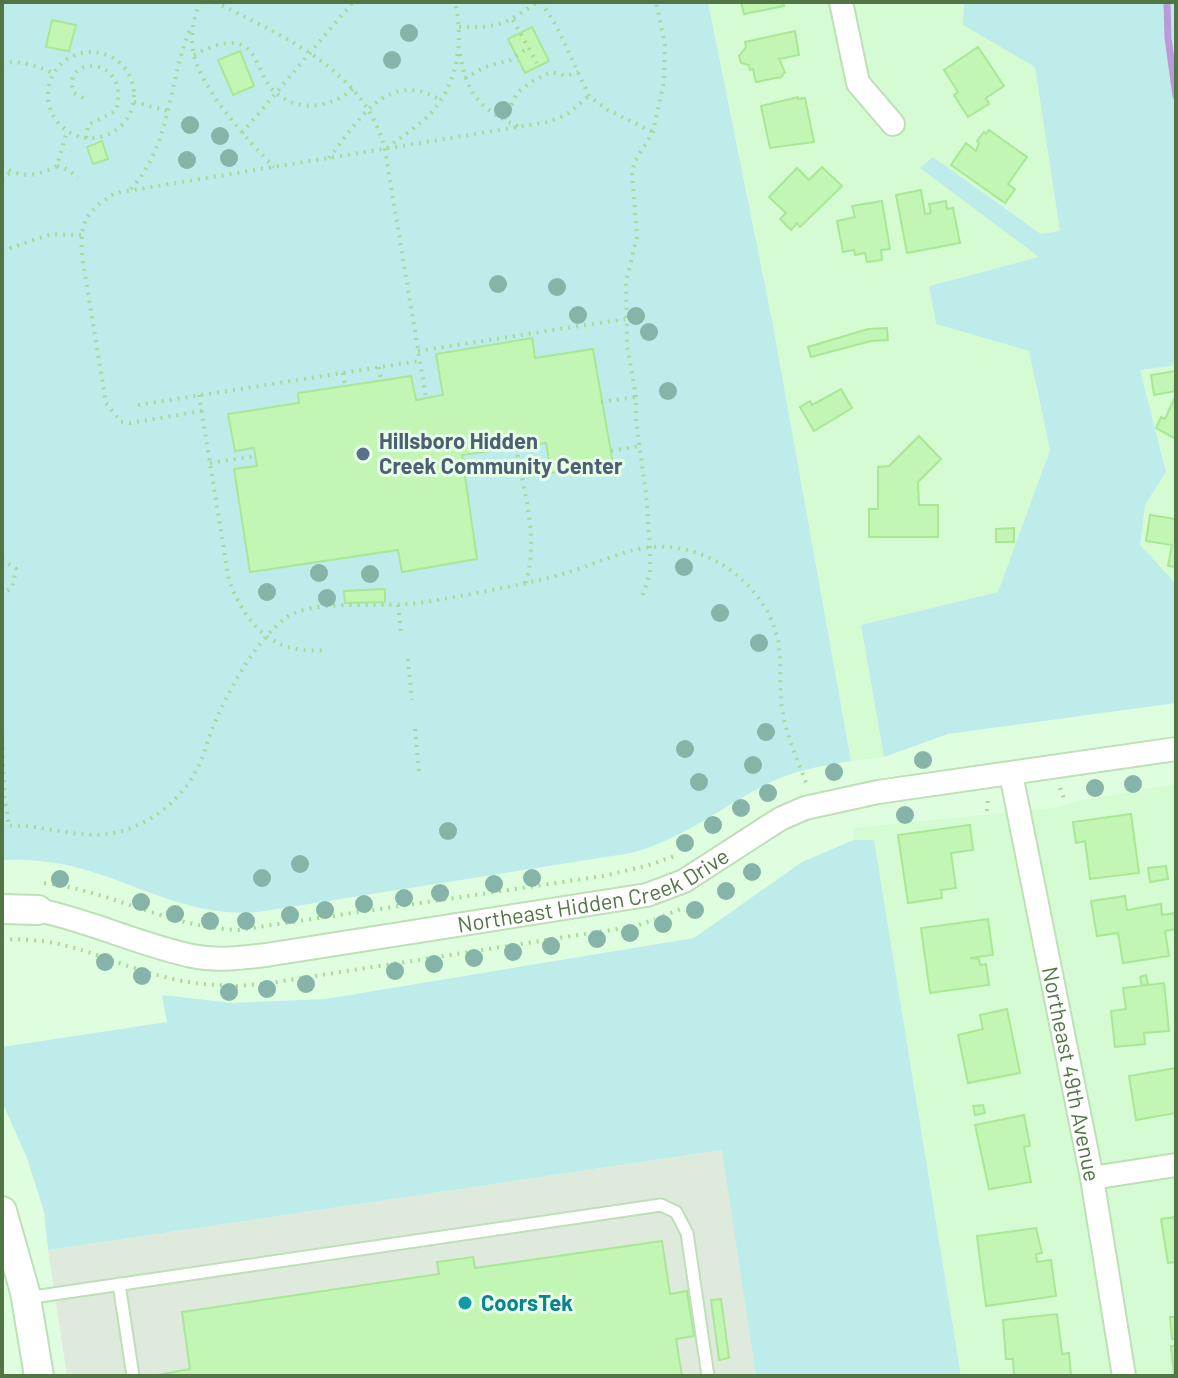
<svg xmlns="http://www.w3.org/2000/svg" width="1178" height="1378" font-family="Barlow,sans-serif">
  <rect width="100%" height="100%" fill="#dffedf"/>
  <g fill="#d5fbd3">
    <polygon points="708,2 964,2 964,25 1035,67 1060,231 1042,234 933,157 920,168 1040,257 930,285 936,324 1029,351 1050,450 998,592 861,625 884,757 851,761 772,320"/>
    <polygon points="1176,365 1176,584 1140,546 1145,505 1166,472 1140,369"/>
    <polygon points="1176,784 1176,1376 961,1376 874,840 854,840 853,828 1059,807 1082,800"/>
  </g>
  <polygon fill="#deebdc" points="723,1150 756,1376 67,1376 48,1250"/>
  <g fill="#bdeceb">
    <path d="M2,2H708L772,320L851,761C825,765 797,770 773,781C725,804 683,840 631,853L258,912C179,920 116,867 39,861C27,860 14,858 2,861Z"/>
    <polygon points="964,2 1176,2 1176,365 1140,370 1166,472 1145,505 1140,545 1176,584 1176,703 948,734 884,757 861,625 998,592 1050,450 1029,351 936,324 929,286 1039,257 920,168 933,157 1041,234 1060,231 1035,67 963,25"/>
    <polygon points="854,840 874,840 961,1376 756,1376 722,1150 48,1250 44,1212 27,1158 2,1102 2,1047 167,1022 162,995 232,1003 325,999 694,938 802,862"/>
  </g>
  <g fill="none" stroke-linecap="round" stroke-linejoin="round">
    <polyline stroke="#bc99da" stroke-width="7" points="1167,2 1168,38 1176,96"/>
  </g>
  <g fill="#c3f5b5" stroke="#a8e895" stroke-width="2">
    <polygon points="741,2 783,2 784,6 744,14"/>
    <polygon points="52,20 76,25 69,51 46,47"/>
    <polygon points="532,27 549,61 525,73 508,39"/>
    <polygon points="795,31 799,55 779,59 785,72 781,77 756,82 753,69 750,70 749,65 741,63 739,56 746,47 745,42"/>
    <polygon points="978,47 1004,86 986,98 989,104 968,117 954,95 958,92 944,70"/>
    <polygon points="240,51 254,86 233,95 218,60"/>
    <polygon points="798,97 798,99 805,98 814,142 770,148 761,106"/>
    <polygon points="989,130 1027,157 1008,184 1015,189 1005,203 951,165 966,143 976,151 979,143 977,141 984,132 986,134"/>
    <polygon points="102,141 108,159 93,164 87,147"/>
    <polygon points="822,167 842,186 800,227 797,223 791,230 780,219 786,213 769,197 797,168 809,180"/>
    <polygon points="921,190 925,214 931,213 929,204 946,201 947,209 953,208 960,243 907,253 896,195"/>
    <polygon points="882,201 890,249 881,250 882,260 867,262 865,253 855,255 854,250 843,252 837,221 855,217 852,206"/>
    <polygon points="887,328 888,340 871,341 811,357 808,347 868,329"/>
    <polygon points="532,338 535,358 593,349 613,464 551,473 546,443 462,455 477,559 402,572 398,550 250,572 234,469 257,466 254,448 235,451 228,414 299,403 298,393 411,376 416,400 443,395 436,354"/>
    <polygon points="1176,371 1176,391 1154,395 1151,375"/>
    <polygon points="841,389 852,408 814,431 800,407 810,401 812,405"/>
    <polygon points="1176,395 1176,439 1156,428 1161,417 1165,419"/>
    <polygon points="919,436 941,459 918,482 919,505 938,505 938,537 869,537 869,509 878,509 878,467 889,466"/>
    <polygon points="1150,515 1176,519 1176,567 1168,566 1172,545 1146,541"/>
    <polygon points="1014,528 1014,542 996,542 996,529"/>
    <polygon points="385,589 385,602 345,603 344,591"/>
    <polygon points="1131,814 1139,873 1090,879 1085,841 1076,843 1073,822"/>
    <polygon points="970,825 973,850 951,853 956,888 941,890 942,898 908,903 898,835"/>
    <polygon points="1166,866 1168,879 1150,882 1148,868"/>
    <polygon points="1125,896 1127,910 1161,904 1162,915 1176,913 1176,929 1165,931 1169,956 1123,963 1118,933 1097,936 1091,901"/>
    <polygon points="988,919 993,955 970,958 979,959 980,965 986,964 989,985 930,993 921,928"/>
    <polygon points="1146,975 1148,984 1142,986 1140,977"/>
    <polygon points="1164,983 1169,1031 1144,1033 1145,1044 1115,1047 1111,1011 1126,1009 1123,988"/>
    <polygon points="1007,1009 1020,1073 968,1083 958,1035 983,1029 980,1015"/>
    <polygon points="1176,1068 1176,1113 1136,1120 1129,1076"/>
    <polygon points="983,1105 985,1113 975,1115 973,1106"/>
    <polygon points="1024,1115 1030,1146 1024,1147 1031,1182 989,1189 975,1125"/>
    <polygon points="1176,1217 1176,1262 1168,1263 1161,1219"/>
    <polygon points="1036,1228 1042,1253 1036,1254 1037,1262 1051,1260 1056,1296 986,1306 977,1236"/>
    <polygon points="662,1241 670,1294 687,1291 694,1336 676,1339 682,1376 152,1376 190,1369 182,1312 439,1274 437,1262 473,1257 475,1268"/>
    <polygon points="721,1299 729,1358 719,1360 711,1300"/>
    <polygon points="1057,1314 1062,1354 1069,1353 1071,1376 1014,1376 1013,1359 1006,1359 1003,1320"/>
    <polygon points="1170,1317 1176,1317 1176,1339 1172,1339"/>
    <polygon points="1171,1346 1176,1346 1176,1376 1174,1376"/>
  </g>
  <g fill="none" stroke-linecap="round" stroke-linejoin="round">
    <g stroke="#bedfb8" stroke-width="15">
      <g id="service">
        <polyline points="119,1284 133,1376"/>
        <polyline points="26,1298 661,1205 676,1212 687,1233 708,1376"/>
      </g>
    </g>
    <g stroke="#bedfb8" stroke-width="26">
      <g id="minor">
        <polyline points="841,2 858,83 893,124"/>
        <path id="s1" d="M1011,774L1092,1178L1124,1376"/>
        <path id="s2" d="M38,910C91,921 140,945 192,956C217,961 241,958 266,955L647,895L684,881L780,819L805,808L878,792L1176,749"/>
        <polyline points="1092,1178 1176,1165"/>
      </g>
    </g>
    <g stroke="#bedfb8" stroke-width="32">
      <g id="tertiary">
        <polyline points="2,909 38,910"/>
        <polyline points="2,1211 25,1292 39,1376"/>
      </g>
    </g>
    <g stroke="#a7d999" stroke-width="4" stroke-dasharray="2 6" stroke-linecap="butt">
      <path d="M200,2C194,18 190,34 193,51C199,87 248,141 274,167"/>
      <path d="M215,2C282,36 366,70 385,150L426,398"/>
      <polyline points="541,2 556,25 589,96 608,110 653,132"/>
      <polyline points="513,20 537,63"/>
      <path d="M459,27C495,29 509,23 537,2"/>
      <circle cx="91" cy="95" r="43"/>
      <path d="M460,54C467,97 483,111 522,128"/>
      <path d="M194,55C207,48 227,39 242,45C255,51 259,69 266,81C286,113 326,112 353,89"/>
      <path d="M2,64C19,59 37,66 53,73"/>
      <polyline points="465,78 485,67 510,60 528,48"/>
      <polyline points="134,102 168,111"/>
      <polyline points="504,119 518,92 533,81 551,72 566,76 578,72"/>
      <polyline points="242,133 353,2"/>
      <path d="M86,138L88,125L116,111C132,54 59,55 74,93L87,100"/>
      <path d="M387,148C401,137 419,126 431,113C458,83 464,41 455,2"/>
      <path d="M329,158C356,124 387,67 440,100"/>
      <path d="M2,166C21,179 38,176 57,166L67,131"/>
      <polyline points="57,166 68,170 78,178"/>
      <polyline points="2,180 11,172"/>
      <path d="M131,189C172,144 168,80 191,27"/>
      <polyline points="2,251 51,234 81,235"/>
      <polyline points="418,351 625,319"/>
      <polyline points="379,367 381,380"/>
      <polyline points="343,373 345,386"/>
      <path d="M199,395L229,581C247,626 273,655 325,650"/>
      <polyline points="601,402 636,397"/>
      <polyline points="138,405 419,361"/>
      <path d="M202,411L130,423L121,422L106,403L82,256C80,220 85,213 115,193L548,122L566,115L589,96"/>
      <path d="M516,447C524,494 539,536 526,583"/>
      <polyline points="611,451 639,446"/>
      <polyline points="210,463 256,456"/>
      <polyline points="2,559 16,569 12,588 2,594"/>
      <polyline points="643,595 650,573 650,547 646,494 636,422 636,397 627,345 626,282 637,237 632,172 635,161 653,132 664,81 665,45 656,2"/>
      <polyline points="398,605 401,632"/>
      <polyline points="408,659 412,700"/>
      <polyline points="415,729 419,772"/>
      <polyline points="2,732 4,795 9,825"/>
      <polyline points="1060,788 1064,799"/>
      <polyline points="987,811 988,798"/>
      <path d="M2,826C43,822 81,843 122,831C155,821 183,798 198,767C204,756 206,744 211,732C226,695 254,641 287,617C312,600 374,607 406,604C426,603 446,598 466,595C500,588 533,583 566,573C594,565 624,549 653,547C708,543 763,583 777,636C783,659 778,685 782,708C786,735 797,758 806,783"/>
      <path d="M44,883C112,891 167,927 238,930L603,876L646,866L678,855"/>
      <polyline points="663,916 681,909"/>
      <path d="M2,940C68,935 108,964 169,978C191,984 214,985 237,986L270,983L636,926L655,919"/>
    </g>
    <use href="#service" stroke="#fff" stroke-width="11"/>
    <use href="#minor" stroke="#fff" stroke-width="22"/>
    <use href="#tertiary" stroke="#fff" stroke-width="28"/>
  </g>
  <g fill="#86b4a9">
    <circle cx="409" cy="33" r="9"/>
    <circle cx="392" cy="60" r="9"/>
    <circle cx="503" cy="110" r="9"/>
    <circle cx="190" cy="125" r="9"/>
    <circle cx="220" cy="136" r="9"/>
    <circle cx="229" cy="158" r="9"/>
    <circle cx="187" cy="160" r="9"/>
    <circle cx="498" cy="284" r="9"/>
    <circle cx="557" cy="287" r="9"/>
    <circle cx="578" cy="315" r="9"/>
    <circle cx="636" cy="316" r="9"/>
    <circle cx="649" cy="332" r="9"/>
    <circle cx="668" cy="391" r="9"/>
    <circle cx="684" cy="567" r="9"/>
    <circle cx="319" cy="573" r="9"/>
    <circle cx="370" cy="574" r="9"/>
    <circle cx="267" cy="592" r="9"/>
    <circle cx="327" cy="598" r="9"/>
    <circle cx="720" cy="613" r="9"/>
    <circle cx="759" cy="643" r="9"/>
    <circle cx="766" cy="732" r="9"/>
    <circle cx="685" cy="749" r="9"/>
    <circle cx="923" cy="760" r="9"/>
    <circle cx="753" cy="765" r="9"/>
    <circle cx="834" cy="772" r="9"/>
    <circle cx="699" cy="782" r="9"/>
    <circle cx="1133" cy="784" r="9"/>
    <circle cx="1095" cy="788" r="9"/>
    <circle cx="768" cy="793" r="9"/>
    <circle cx="741" cy="808" r="9"/>
    <circle cx="905" cy="815" r="9"/>
    <circle cx="713" cy="825" r="9"/>
    <circle cx="448" cy="831" r="9"/>
    <circle cx="685" cy="843" r="9"/>
    <circle cx="300" cy="864" r="9"/>
    <circle cx="752" cy="872" r="9"/>
    <circle cx="262" cy="878" r="9"/>
    <circle cx="532" cy="878" r="9"/>
    <circle cx="60" cy="879" r="9"/>
    <circle cx="494" cy="884" r="9"/>
    <circle cx="726" cy="891" r="9"/>
    <circle cx="440" cy="893" r="9"/>
    <circle cx="404" cy="898" r="9"/>
    <circle cx="141" cy="902" r="9"/>
    <circle cx="364" cy="904" r="9"/>
    <circle cx="325" cy="910" r="9"/>
    <circle cx="695" cy="910" r="9"/>
    <circle cx="175" cy="914" r="9"/>
    <circle cx="290" cy="915" r="9"/>
    <circle cx="210" cy="921" r="9"/>
    <circle cx="246" cy="921" r="9"/>
    <circle cx="663" cy="924" r="9"/>
    <circle cx="630" cy="933" r="9"/>
    <circle cx="597" cy="939" r="9"/>
    <circle cx="551" cy="946" r="9"/>
    <circle cx="513" cy="952" r="9"/>
    <circle cx="474" cy="958" r="9"/>
    <circle cx="105" cy="962" r="9"/>
    <circle cx="434" cy="964" r="9"/>
    <circle cx="395" cy="971" r="9"/>
    <circle cx="142" cy="976" r="9"/>
    <circle cx="306" cy="984" r="9"/>
    <circle cx="267" cy="989" r="9"/>
    <circle cx="229" cy="992" r="9"/>
  </g>
  <circle fill="#5c6f8a" stroke="#e7ffe7" stroke-width="3" cx="363" cy="454" r="8"/>
  <circle fill="#0f9aa8" stroke="#e7ffe7" stroke-width="3" cx="465" cy="1303" r="8"/>
  <g text-anchor="middle" stroke-width="6" stroke-linejoin="round" paint-order="stroke">
    <g font-size="22" font-weight="bold" fill="#4e5e75" stroke="#e7ffe7" text-anchor="start">
      <text x="379" y="449">Hillsboro Hidden<tspan x="379" dy="25">Creek Community Center</tspan></text>
    </g>
    <g font-size="22" fill="#527546" stroke="#e7ffe7">
      <text dy="8" stroke="none"><textPath href="#s2" startOffset="570">Northeast Hidden Creek Drive</textPath></text>
      <text dy="8" stroke="none"><textPath href="#s1" startOffset="306">Northeast 49th Avenue</textPath></text>
    </g>
    <g font-size="22" font-weight="bold" fill="#0d838f" stroke="#e7ffe7" text-anchor="start">
      <text x="481" y="1311">CoorsTek</text>
    </g>
  </g>
  <rect width="1178" height="1378" fill="none" stroke="#527546" stroke-width="8"/>
</svg>
